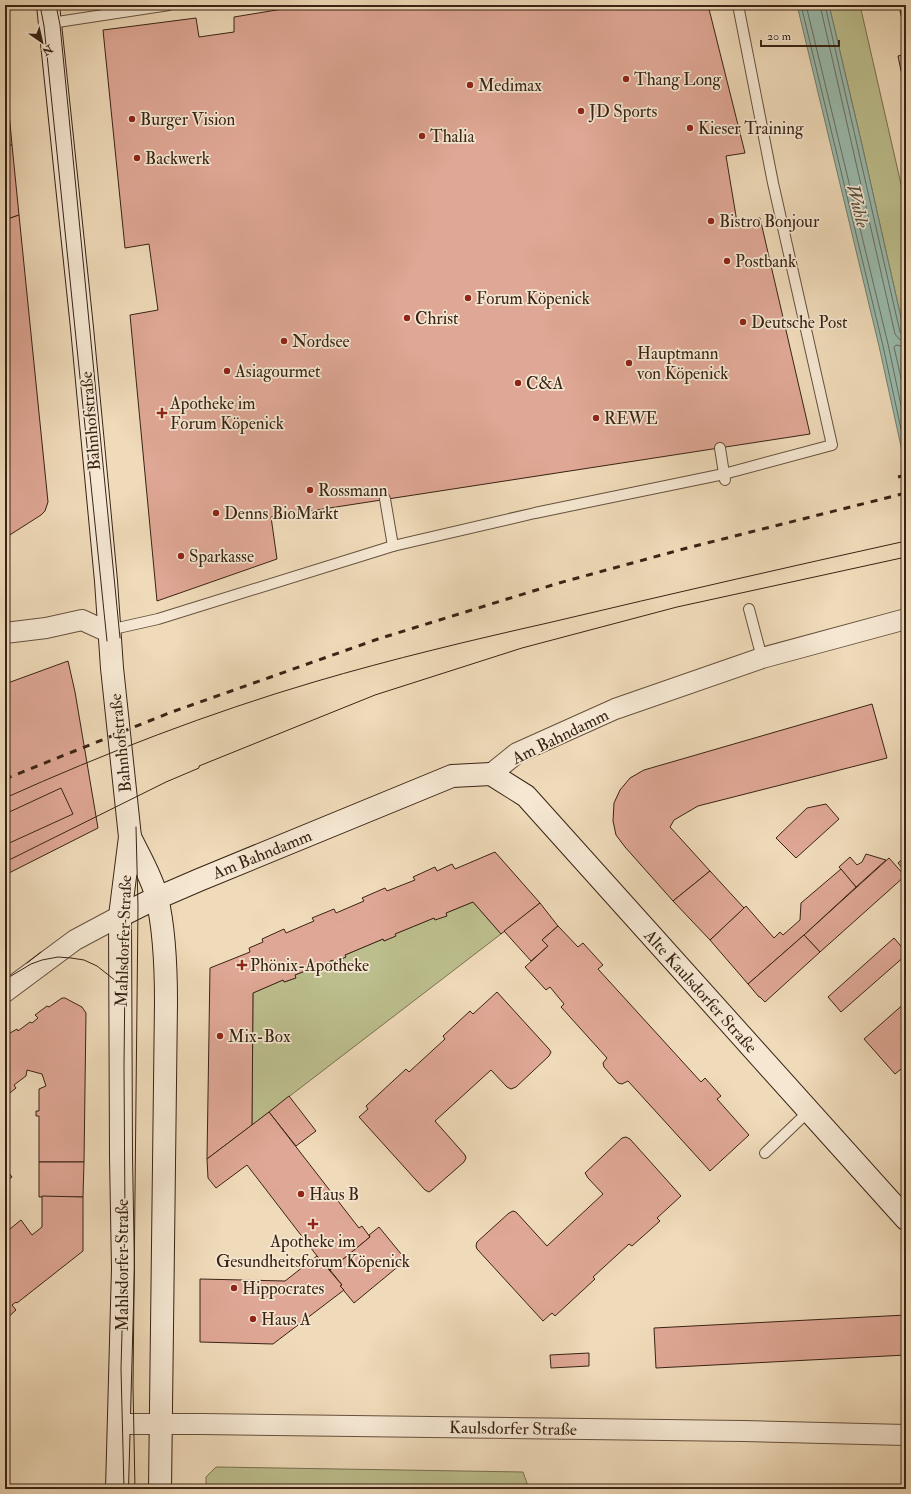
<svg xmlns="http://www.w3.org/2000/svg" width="911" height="1494" font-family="'IM FELL Double Pica',serif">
  <rect width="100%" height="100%" fill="#efdab9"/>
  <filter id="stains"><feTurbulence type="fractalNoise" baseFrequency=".005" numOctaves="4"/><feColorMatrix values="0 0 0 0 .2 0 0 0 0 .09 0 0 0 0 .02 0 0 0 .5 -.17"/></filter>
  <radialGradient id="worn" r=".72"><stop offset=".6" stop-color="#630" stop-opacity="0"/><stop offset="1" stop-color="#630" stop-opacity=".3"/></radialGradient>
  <g fill="#bcbe8d" stroke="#7a7050">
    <polygon points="829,5 860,5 906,206 906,340 862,145"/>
    <polygon points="473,902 501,934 252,1125 253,993 283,980 285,982 295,978 295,975 333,960 334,962 345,955 383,939 384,941 395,936 395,934 434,918 435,920 446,913"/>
    <polygon points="216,1467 523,1472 529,1489 206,1489 206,1477"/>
  </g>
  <polygon fill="#9abbae" stroke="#737e70" points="797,5 829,5 862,145 906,340 906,469 879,346"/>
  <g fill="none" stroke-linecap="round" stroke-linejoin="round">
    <g stroke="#6a6f61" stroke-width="1">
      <polyline points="801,5 883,346 906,452"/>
      <polyline points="806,5 888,344 906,429"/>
      <polyline points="820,5 895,334 899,339 906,341"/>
      <polyline points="825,5 900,332 902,335 906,336"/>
      <polyline points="906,347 896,345 894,347 906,400"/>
    </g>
  </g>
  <g fill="#dfa795" stroke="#392314">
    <polygon points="307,5 708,5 745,153 726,156 737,222 760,218 810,434 271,517 277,559 157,601 130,315 158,310 149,244 125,248 103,30 196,18 199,37 234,32 234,17"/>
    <polygon points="906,9 906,36 900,11"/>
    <polygon points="906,54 906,90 905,90 898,56"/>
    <polygon points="5,69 12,145 5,146"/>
    <polygon points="12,145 19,215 5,220 5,146"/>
    <polygon points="19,215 48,502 45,511 41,515 5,538 5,220"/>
    <polygon points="68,661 75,692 98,828 5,875 5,684"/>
    <polygon points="872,704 887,758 698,806 674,820 670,827 710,871 673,901 625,847 616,835 613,821 614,803 620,790 630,778 644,770"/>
    <polygon points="61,788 73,814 5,845 5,814"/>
    <polygon points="826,804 839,819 796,858 776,838 807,808"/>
    <polygon points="495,852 540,903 501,934 473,902 446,913 447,916 435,920 434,918 395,934 396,936 384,941 383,939 345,955 346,957 334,962 333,960 295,975 296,978 284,982 283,980 253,993 252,1125 207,1159 210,968 250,952 249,948 263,942 262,939 284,929 286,933 314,921 312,918 334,909 336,913 364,901 362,898 385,888 387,891 415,880 413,877 435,867 437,871 452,864 455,869"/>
    <polygon points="866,854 886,860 856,887 839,867 850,857 857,865 862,862"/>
    <polygon points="906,856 906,873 898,863"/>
    <polygon points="889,858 905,876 820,952 804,935"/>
    <polygon points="841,869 856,887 804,935 748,984 710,940 746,906 774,938 780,932 783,935 800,920 801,903"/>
    <polygon points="710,871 744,908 710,940 673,901"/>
    <polygon points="540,903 558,926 542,940 548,946 531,961 504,931"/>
    <polygon points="558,926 578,947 583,943 603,965 598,969 701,1082 705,1078 721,1096 717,1099 749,1135 710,1171 628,1081 622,1084 618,1083 604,1067 603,1063 607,1058 561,1007 564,1004 550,987 546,990 525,967 548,946 542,940"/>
    <polygon points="804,935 820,952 765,1002 760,997 759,997 748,984"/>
    <polygon points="894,938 906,952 906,955 841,1012 828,997"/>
    <polygon points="497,992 549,1049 551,1052 549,1056 516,1087 511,1089 507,1087 491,1070 435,1121 465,1155 466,1158 464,1162 432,1190 429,1192 425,1190 359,1117 368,1109 366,1106 406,1069 409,1072 445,1039 443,1036 470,1011 473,1014"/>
    <polygon points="62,998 65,998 82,1007 86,1013 84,1162 39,1162 39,1116 36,1116 36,1111 39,1111 39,1089 46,1086 42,1074 27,1070 26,1076 14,1085 16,1088 5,1097 5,1036 17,1029 18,1031 30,1022 32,1023 38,1018 35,1015 47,1006 49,1007"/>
    <polygon points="906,1002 906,1065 895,1074 864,1039"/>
    <polygon points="289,1096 316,1131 296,1146 269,1112"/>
    <polygon points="269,1112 359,1228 362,1226 370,1237 330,1270 317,1256 247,1165 216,1188 208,1178 207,1159"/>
    <polygon points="626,1137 630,1139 681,1196 657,1218 660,1221 632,1246 629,1244 593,1277 595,1279 555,1316 552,1313 543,1321 477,1249 476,1246 477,1242 509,1213 513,1211 516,1212 547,1246 603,1194 588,1178 585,1173 622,1138"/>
    <polygon points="39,1162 84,1162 83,1197 39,1197"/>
    <polygon points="5,1168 12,1177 5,1182"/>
    <polygon points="42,1196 83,1197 83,1251 17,1303 16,1302 12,1305 16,1310 5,1320 5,1233 21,1220 32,1235 42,1227"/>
    <polygon points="379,1227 406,1260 354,1303 340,1286 342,1285 330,1270 370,1237 369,1235"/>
    <polygon points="317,1256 342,1285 340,1286 344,1290 273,1344 200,1342 200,1279 285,1281"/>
    <polygon points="906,1315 906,1355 656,1368 654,1328"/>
    <polygon points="589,1353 589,1366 551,1368 550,1355"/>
  </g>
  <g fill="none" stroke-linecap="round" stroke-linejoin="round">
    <g stroke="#66513d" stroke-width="12">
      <g id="lane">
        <polyline points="51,23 169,5"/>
        <polyline points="720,448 725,480"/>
        <polyline points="385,499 393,546"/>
        <polyline points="749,609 762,658"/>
        <polyline points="109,630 158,619 393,546 535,513 724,474 832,445 773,183 738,5"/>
        <polyline points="765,1153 809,1111"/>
      </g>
    </g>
    <g stroke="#66513d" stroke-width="22">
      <g id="street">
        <polyline points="5,633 46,628 82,620 106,631 109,630"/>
        <polyline points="491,774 517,753 615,709 762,658 906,619"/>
        <polyline points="5,992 75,940 120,916"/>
        <polyline points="120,1424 201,1424 743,1431 906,1435"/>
      </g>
    </g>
    <g stroke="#392314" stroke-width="24">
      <g id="secondary">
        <polyline points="48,5 82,328 106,581 112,668 130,837 120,916 121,1157 123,1268 117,1489"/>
        <path d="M130,837C139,856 152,877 157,898C165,932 166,968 166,1002L160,1489"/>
        <polyline points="120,916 148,902 199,880 452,776 491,774 526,796 906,1219"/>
      </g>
    </g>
    <use href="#lane" stroke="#f5e7d2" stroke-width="10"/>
    <use href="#street" stroke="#f5e7d2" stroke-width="20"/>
    <use href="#secondary" stroke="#f5e7d2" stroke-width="22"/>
    <g stroke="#392314" stroke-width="1">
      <polyline points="40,5 44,26 107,641"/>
      <polyline points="56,5 60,25 120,638"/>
      <path d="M5,798C105,753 209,713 314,682C392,659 472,640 552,622C670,594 788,567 906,541"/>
      <polyline points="5,862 166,782 199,768 199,766 375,695 522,648 677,607 906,557"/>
      <polyline points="27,963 41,952"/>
      <polyline points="6,979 31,964 42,960 58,957 71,958 84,960 97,966 121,985 125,993"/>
      <polyline points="124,1489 121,1369 125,1219 124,1067 126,882"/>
      <polyline points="135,1489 133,1386 138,907 136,827"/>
    </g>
    <g stroke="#392314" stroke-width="3" stroke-dasharray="7 7" stroke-linecap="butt">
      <polyline points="898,477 906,475"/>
      <polyline points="5,779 169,713 378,639 559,583 687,548 906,493"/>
    </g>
  </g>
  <g fill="#8f2418" stroke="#f5e7d2" stroke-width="1.5">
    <circle cx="626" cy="79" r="4"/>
    <circle cx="470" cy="85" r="4"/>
    <circle cx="581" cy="111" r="4"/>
    <circle cx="132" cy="119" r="4"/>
    <circle cx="690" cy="128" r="4"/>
    <circle cx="422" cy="136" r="4"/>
    <circle cx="137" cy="158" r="4"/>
    <circle cx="711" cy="221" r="4"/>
    <circle cx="727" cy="261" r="4"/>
    <circle cx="468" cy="298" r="4"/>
    <circle cx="407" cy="318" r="4"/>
    <circle cx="743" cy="322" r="4"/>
    <circle cx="284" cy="341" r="4"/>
    <circle cx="629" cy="363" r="4"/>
    <circle cx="227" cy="371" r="4"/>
    <circle cx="518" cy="383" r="4"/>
    <path d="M160 407h4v4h4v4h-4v4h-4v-4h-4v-4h4z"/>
    <circle cx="596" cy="418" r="4"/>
    <circle cx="310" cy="490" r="4"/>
    <circle cx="216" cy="513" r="4"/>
    <circle cx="181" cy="556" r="4"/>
    <path d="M240 959h4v4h4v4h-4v4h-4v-4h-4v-4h4z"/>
    <circle cx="220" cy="1036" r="4"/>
    <circle cx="301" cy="1194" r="4"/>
    <path d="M311 1218h4v4h4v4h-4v4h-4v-4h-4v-4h4z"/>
    <circle cx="234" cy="1288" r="4"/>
    <circle cx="253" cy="1319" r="4"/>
  </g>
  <g text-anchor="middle" stroke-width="3.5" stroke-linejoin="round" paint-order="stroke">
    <g font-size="17" fill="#392314" stroke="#f5e7d2" text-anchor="start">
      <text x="634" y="85">Thang Long</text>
      <text x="478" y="91">Medimax</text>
      <text x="589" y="117">JD Sports</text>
      <text x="140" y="125">Burger Vision</text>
      <text x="698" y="134">Kieser Training</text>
      <text x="430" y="142">Thalia</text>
      <text x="145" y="164">Backwerk</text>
      <text x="719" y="227">Bistro Bonjour</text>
      <text x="735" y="267">Postbank</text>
      <text x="476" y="304">Forum Köpenick</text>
      <text x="415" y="324">Christ</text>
      <text x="751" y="328">Deutsche Post</text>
      <text x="292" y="347">Nordsee</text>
      <text x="637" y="359">Hauptmann<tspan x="637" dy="20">von Köpenick</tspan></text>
      <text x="235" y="377">Asiagourmet</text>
      <text x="526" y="389">C&amp;A</text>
      <text x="170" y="409">Apotheke im<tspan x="170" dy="20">Forum Köpenick</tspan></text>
      <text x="604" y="424">REWE</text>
      <text x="318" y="496">Rossmann</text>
      <text x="224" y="519">Denns BioMarkt</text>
      <text x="189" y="562">Sparkasse</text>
      <text x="250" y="971">Phönix-Apotheke</text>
      <text x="228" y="1042">Mix-Box</text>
      <text x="309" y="1200">Haus B</text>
      <text x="313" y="1247" text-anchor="middle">Apotheke im<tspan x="313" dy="20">Gesundheitsforum Köpenick</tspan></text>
      <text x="242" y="1294">Hippocrates</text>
      <text x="261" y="1325">Haus A</text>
    </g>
    <g font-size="17" fill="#392314" stroke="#f5e7d2">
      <text transform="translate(90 421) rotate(-95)" y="6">Bahnhofstraße</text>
      <text transform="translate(560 736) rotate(-26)" y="6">Am Bahndamm</text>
      <text transform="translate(120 743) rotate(-96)" y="6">Bahnhofstraße</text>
      <text transform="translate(262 854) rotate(-22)" y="6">Am Bahndamm</text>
      <text transform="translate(123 941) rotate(-88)" y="6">Mahlsdorfer Straße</text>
      <text transform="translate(701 991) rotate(48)" y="6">Alte Kaulsdorfer Straße</text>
      <text transform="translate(122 1265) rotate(-90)" y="6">Mahlsdorfer Straße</text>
      <text transform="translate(513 1428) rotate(1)" y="6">Kaulsdorfer Straße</text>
    </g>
    <g font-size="18" font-style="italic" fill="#565142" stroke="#f5e7d2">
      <text transform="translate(858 206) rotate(76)" y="6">Wuhle</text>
    </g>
  </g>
  <rect width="911" height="1494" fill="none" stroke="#efdab9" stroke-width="20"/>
  <rect x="6" y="6" width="899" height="1482" fill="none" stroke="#392314" stroke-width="2"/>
  <rect x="10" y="10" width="891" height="1474" fill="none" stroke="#392314"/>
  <g transform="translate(42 42) rotate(146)" stroke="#f5e7d2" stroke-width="3" paint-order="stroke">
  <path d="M0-3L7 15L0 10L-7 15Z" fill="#392314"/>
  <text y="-6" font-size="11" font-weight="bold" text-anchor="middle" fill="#392314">N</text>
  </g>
  <path d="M761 40v6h78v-6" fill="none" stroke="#392314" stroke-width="2"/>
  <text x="767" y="40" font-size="12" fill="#392314" stroke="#f5e7d2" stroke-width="3" paint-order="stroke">20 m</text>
  <rect width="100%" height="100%" filter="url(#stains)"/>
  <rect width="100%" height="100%" fill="url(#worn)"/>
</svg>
